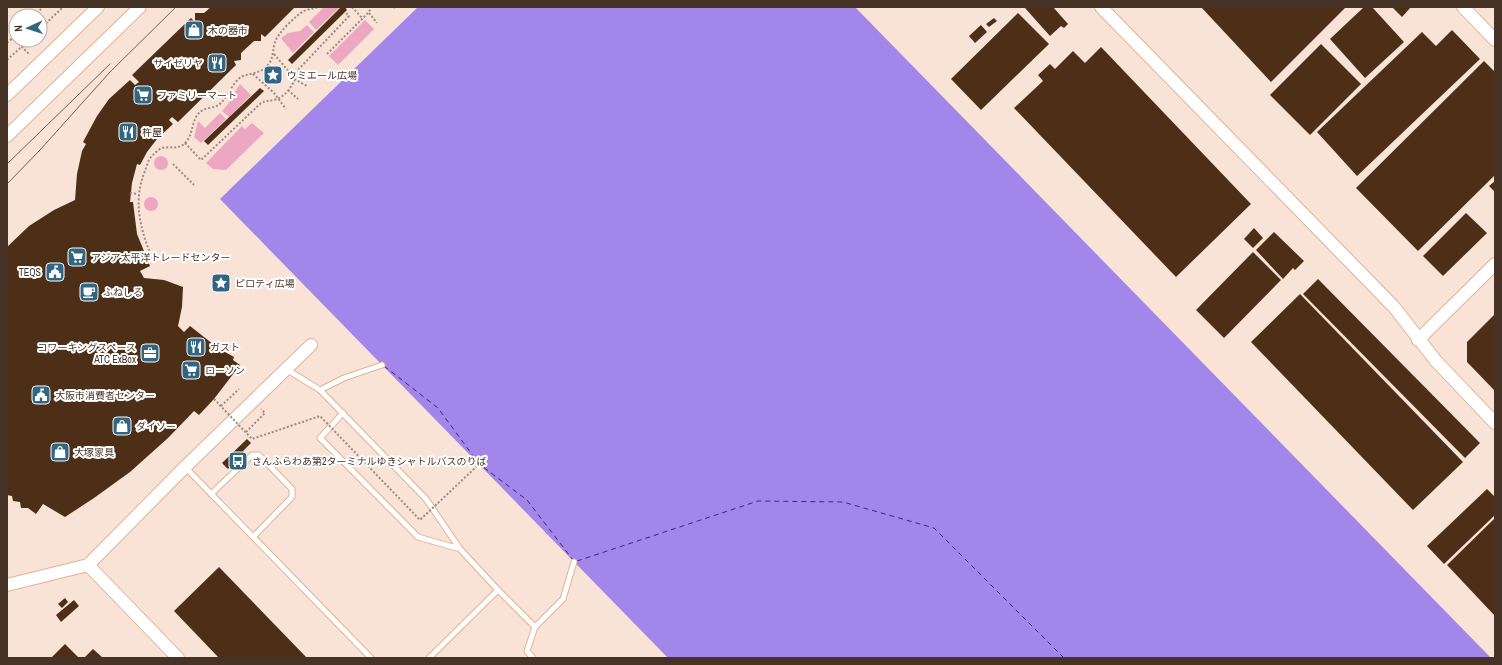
<svg xmlns="http://www.w3.org/2000/svg" width="1502" height="665" font-family="'Archivo Narrow','Noto Sans JP',sans-serif">
  <rect width="100%" height="100%" fill="#f8e3d6"/>
  <g fill="#eda7c1">
    <polygon points="324,7 338,7 339,8 316,30 309,22"/>
    <polygon points="365,20 374,29 338,65 329,56"/>
    <polygon points="307,25 314,32 293,53 281,38 288,33 300,31"/>
    <path d="M240,84L251,95L229,117L222,111C231,102 233,94 240,84Z"/>
    <polygon points="220,113 226,119 201,143 194,137 198,121 205,128"/>
    <polygon points="252,123 264,133 226,170 213,169 206,163 242,126 245,129"/>
    <circle cx="161" cy="163" r="7"/>
    <circle cx="151" cy="204" r="7"/>
  </g>
  <polygon fill="#a286ea" points="418,7 855,7 1491,658 668,658 220,199"/>
  <g fill="none" stroke-linecap="round" stroke-linejoin="round">
    <g stroke="#4c1b91" stroke-width="1" stroke-dasharray="5 4" stroke-linecap="butt">
      <polyline points="384,366 438,408 479,464 527,500 573,560"/>
      <polyline points="577,561 758,501 843,502 934,528 1064,658"/>
    </g>
  </g>
  <g fill="#4d2e17">
    <polygon points="211,7 295,7 265,37 261,34 261,41 254,41 241,53 241,60 234,61 236,65 178,122 172,117 169,120 173,124 157,139 147,152 140,165 137,164 132,183 130,202 133,202 137,234 150,266 140,271 144,278 164,280 183,287 182,307 178,326 184,332 190,326 218,348 234,357 233,360 240,365 214,399 199,415 194,411 168,438 130,472 94,498 65,517 43,504 36,514 28,508 21,508 20,502 13,501 12,496 7,495 7,247 29,226 54,210 75,200 77,174 82,151 86,144 83,142 97,116 109,99 130,80 135,85 139,82 132,75 191,18 195,22 195,13 204,13"/>
    <polygon points="341,7 345,7 347,10 292,64 288,60"/>
    <polygon points="1027,7 1053,7 1068,24 1064,28 1061,26 1050,36 1025,8"/>
    <polygon points="1201,7 1346,7 1271,82"/>
    <polygon points="1364,7 1372,7 1404,42 1365,78 1330,39"/>
    <polygon points="1392,7 1411,7 1402,17"/>
    <polygon points="1018,13 1049,44 981,110 951,79"/>
    <polygon points="994,18 997,21 989,27 986,24"/>
    <polygon points="981,25 987,32 975,43 969,36"/>
    <polygon points="1452,30 1480,59 1357,176 1317,132 1422,32 1436,46"/>
    <polygon points="1321,44 1361,84 1310,135 1270,95"/>
    <polygon points="1101,47 1251,204 1176,277 1014,108 1043,81 1038,75 1050,64 1055,69 1073,51 1085,63"/>
    <polygon points="1484,61 1495,72 1495,175 1418,251 1356,188"/>
    <polygon points="260,88 264,91 208,145 204,141"/>
    <polygon points="1495,181 1495,192 1489,186"/>
    <polygon points="1466,213 1487,233 1443,276 1423,256"/>
    <polygon points="1254,228 1263,238 1253,248 1244,239"/>
    <polygon points="1274,232 1304,261 1295,270 1293,268 1283,279 1256,250"/>
    <polygon points="1253,252 1281,280 1224,338 1196,310"/>
    <polygon points="1318,279 1480,443 1465,458 1303,294"/>
    <polygon points="1300,294 1463,462 1413,510 1251,342"/>
    <polygon points="1495,314 1495,391 1467,362 1467,342"/>
    <polygon points="247,439 251,443 243,451 245,453 228,469 222,463"/>
    <polygon points="1487,489 1495,497 1495,515 1444,564 1427,546"/>
    <polygon points="1495,518 1495,616 1447,565"/>
    <polygon points="219,567 307,658 219,658 174,611"/>
    <polygon points="65,598 68,602 62,608 58,604"/>
    <polygon points="74,600 79,606 61,622 56,615"/>
    <polygon points="65,644 79,658 51,658"/>
    <polygon points="93,649 103,658 84,658"/>
  </g>
  <g fill="none" stroke-linecap="round" stroke-linejoin="round">
    <g stroke="#e3b291" stroke-width="7">
      <g id="service">
        <polyline points="286,369 320,390 344,378 382,365"/>
        <polyline points="320,390 426,499 460,549 498,590 429,658"/>
        <polyline points="343,413 320,438 418,537 460,549"/>
        <polyline points="185,467 371,658"/>
        <polyline points="211,494 252,455 259,455 292,489 292,497 253,537"/>
        <polyline points="498,590 535,627 527,651 533,658"/>
        <polyline points="535,627 563,599 574,562"/>
      </g>
    </g>
    <g stroke="#e3b291" stroke-width="14">
      <g id="tertiary">
        <polyline points="1101,7 1394,307 1436,361 1495,423"/>
        <polyline points="1463,7 1495,40"/>
        <polyline points="7,95 98,7"/>
        <polyline points="7,136 140,7"/>
        <polyline points="1418,340 1495,264"/>
        <polyline points="88,565 178,658"/>
        <polyline points="7,585 88,565 185,467 311,345"/>
      </g>
    </g>
    <g stroke="#9e897c" stroke-width="2" stroke-dasharray="2 2" stroke-linecap="butt">
      <polyline points="208,7 209,8"/>
      <polyline points="352,7 363,19"/>
      <polyline points="394,7 395,8"/>
      <polyline points="369,13 377,23"/>
      <polyline points="34,16 43,7"/>
      <polyline points="40,29 63,7"/>
      <polyline points="13,38 30,55"/>
      <polyline points="7,43 16,35"/>
      <polyline points="274,54 296,80 307,86"/>
      <polyline points="327,54 369,12 371,7"/>
      <polyline points="7,60 29,40"/>
      <polyline points="253,74 274,93 286,109"/>
      <polyline points="288,90 298,99"/>
      <path d="M185,143L201,160L261,103C267,100 271,101 277,99C288,95 296,80 298,70L349,16L345,12"/>
      <polyline points="173,164 194,185"/>
      <polyline points="130,193 138,194"/>
      <path d="M154,262C141,233 132,202 145,171C147,166 148,159 153,155C155,153 159,149 162,148C170,146 179,150 185,143C194,134 191,121 199,113C204,107 215,109 221,103C228,96 233,82 241,77C249,73 259,74 266,67C274,60 272,52 275,42C278,33 295,16 304,11C308,9 313,9 318,7"/>
      <polyline points="221,406 239,389"/>
      <polyline points="246,432 265,413 261,409"/>
      <polyline points="476,467 479,464"/>
    </g>
    <use href="#service" stroke="#fff" stroke-width="5"/>
    <use href="#tertiary" stroke="#fff" stroke-width="12"/>
    <g stroke="#746053" stroke-width="1">
      <polyline points="7,164 110,64"/>
      <polyline points="7,184 40,150 110,72 176,7"/>
    </g>
    <polyline stroke="#9e897c" stroke-width="2" stroke-dasharray="2 2" stroke-linecap="butt" points="214,399 252,439 320,416 420,520 476,467"/>
  </g>
  <defs>
    <g id="shop-square" transform="scale(1)"><rect x="-9" y="-9" width="18" height="18" rx="4" fill="#326582" stroke="#fff"/><path d="M-5-2.5h2.3a2.7 3.5 0 0 1 5.4 0H5L5.5 6h-11ZM-1.5-2.5h3a1.5 2.3 0 0 0-3 0Z" fill="#fff"/></g>
    <g id="restaurant-square" transform="scale(1)"><rect x="-9" y="-9" width="18" height="18" rx="4" fill="#326582" stroke="#fff"/><path d="M-5-6h1v4h1v-4h1v4h1v-4h1v5L-1.5 .5V6h-2V.5L-5-1ZM5-6V6H3V1.5H1.5Q1.5-4 5-6Z" fill="#fff"/></g>
    <g id="sight-square" transform="scale(1)"><rect x="-9" y="-9" width="18" height="18" rx="4" fill="#326582" stroke="#fff"/><path d="M0-6L1.8-2.2L6-1.7L2.9 1.2L3.7 5.4L0 3.3L-3.7 5.4L-2.9 1.2L-6-1.7L-1.8-2.2Z" fill="#fff"/></g>
    <g id="supermarket-square" transform="scale(1)"><rect x="-9" y="-9" width="18" height="18" rx="4" fill="#326582" stroke="#fff"/><path d="M-6-5.5h2.5l.6 2H6L4.5 2H-2.5L-4.4-4H-6ZM-1.5 3.2a1.3 1.3 0 1 0 .1 0ZM3 3.2a1.3 1.3 0 1 0 .1 0Z" fill="#fff"/></g>
    <g id="civic-square" transform="scale(1)"><rect x="-9" y="-9" width="18" height="18" rx="4" fill="#326582" stroke="#fff"/><path d="M-.6-6.5H3V-4.5H.6V-3L4-1V1h2V6H-6V1h2V-1L-.6-3ZM-1.2 2.5V6h2.4V2.5Z" fill="#fff"/></g>
    <g id="cafe-square" transform="scale(1)"><rect x="-9" y="-9" width="18" height="18" rx="4" fill="#326582" stroke="#fff"/><path d="M-5.5-4.5H6V0H3Q3 3.5 0 3.5H-2.5Q-5.5 3.5-5.5 0ZM3-3.2v2h1.7v-2ZM-6 4.5H4V6H-6Z" fill="#fff"/></g>
    <g id="office-square" transform="scale(1)"><rect x="-9" y="-9" width="18" height="18" rx="4" fill="#326582" stroke="#fff"/><path d="M-6-3h4V-5.5h4V-3h4V5H-6ZM-1-4.5V-3h2v-1.5ZM-6 0V1H6V0Z" fill="#fff"/></g>
    <g id="bus-square" transform="scale(1)"><rect x="-9" y="-9" width="18" height="18" rx="4" fill="#326582" stroke="#fff"/><path d="M-5-6H5V4H4V6H2V4H-2V6H-4V4H-5ZM-3.5-4V0h7V-4ZM-3.5 1.2v1.5H-2V1.2ZM2 1.2v1.5H3.5V1.2Z" fill="#fff"/></g>
  </defs>
  <g fill-rule="evenodd">
    <use href="#shop-square" x="194" y="30"/>
    <use href="#restaurant-square" x="217" y="63"/>
    <use href="#sight-square" x="273" y="75"/>
    <use href="#supermarket-square" x="143" y="95"/>
    <use href="#restaurant-square" x="128" y="132"/>
    <use href="#supermarket-square" x="77" y="257"/>
    <use href="#civic-square" x="55" y="272"/>
    <use href="#sight-square" x="221" y="283"/>
    <use href="#cafe-square" x="89" y="292"/>
    <use href="#restaurant-square" x="196" y="347"/>
    <use href="#office-square" x="150" y="353"/>
    <use href="#supermarket-square" x="191" y="370"/>
    <use href="#civic-square" x="41" y="395"/>
    <use href="#shop-square" x="122" y="426"/>
    <use href="#shop-square" x="60" y="452"/>
    <use href="#bus-square" x="238" y="461"/>
  </g>
  <g text-anchor="middle" stroke-width="4" stroke-linejoin="round" paint-order="stroke">
    <g font-size="10" fill="#473326" stroke="#fff" text-anchor="start">
      <text x="208" y="34">木の器市</text>
      <text x="203" y="67" text-anchor="end">サイゼリヤ</text>
      <text x="287" y="79">ウミエール広場</text>
      <text x="157" y="99">ファミリーマート</text>
      <text x="142" y="136">杵屋</text>
      <text x="91" y="261">アジア太平洋トレードセンター</text>
      <text x="41" y="276" text-anchor="end">TEQS</text>
      <text x="235" y="287">ピロティ広場</text>
      <text x="103" y="296">ふねしる</text>
      <text x="136" y="351" text-anchor="end">コワーキングスペース<tspan x="136" dy="12">ATC ExBox</tspan></text>
      <text x="210" y="351">ガスト</text>
      <text x="205" y="374">ローソン</text>
      <text x="55" y="399">大阪市消費者センター</text>
      <text x="136" y="430">ダイソー</text>
      <text x="74" y="456">大塚家具</text>
      <text x="252" y="465">さんふらわあ第2ターミナルゆきシャトルバスのりば</text>
    </g>
  </g>
  <rect width="1502" height="665" fill="none" stroke="#473326" stroke-width="16"/>
  <g transform="translate(28 28) rotate(267)"><circle r="19" fill="#ffffff" stroke="#b5ada8"/>
  <path d="M0-3L7 15L0 10L-7 15Z" fill="#326582"/>
  <text y="-6" font-size="11" font-weight="bold" text-anchor="middle" fill="#473326">N</text>
  </g>
</svg>
